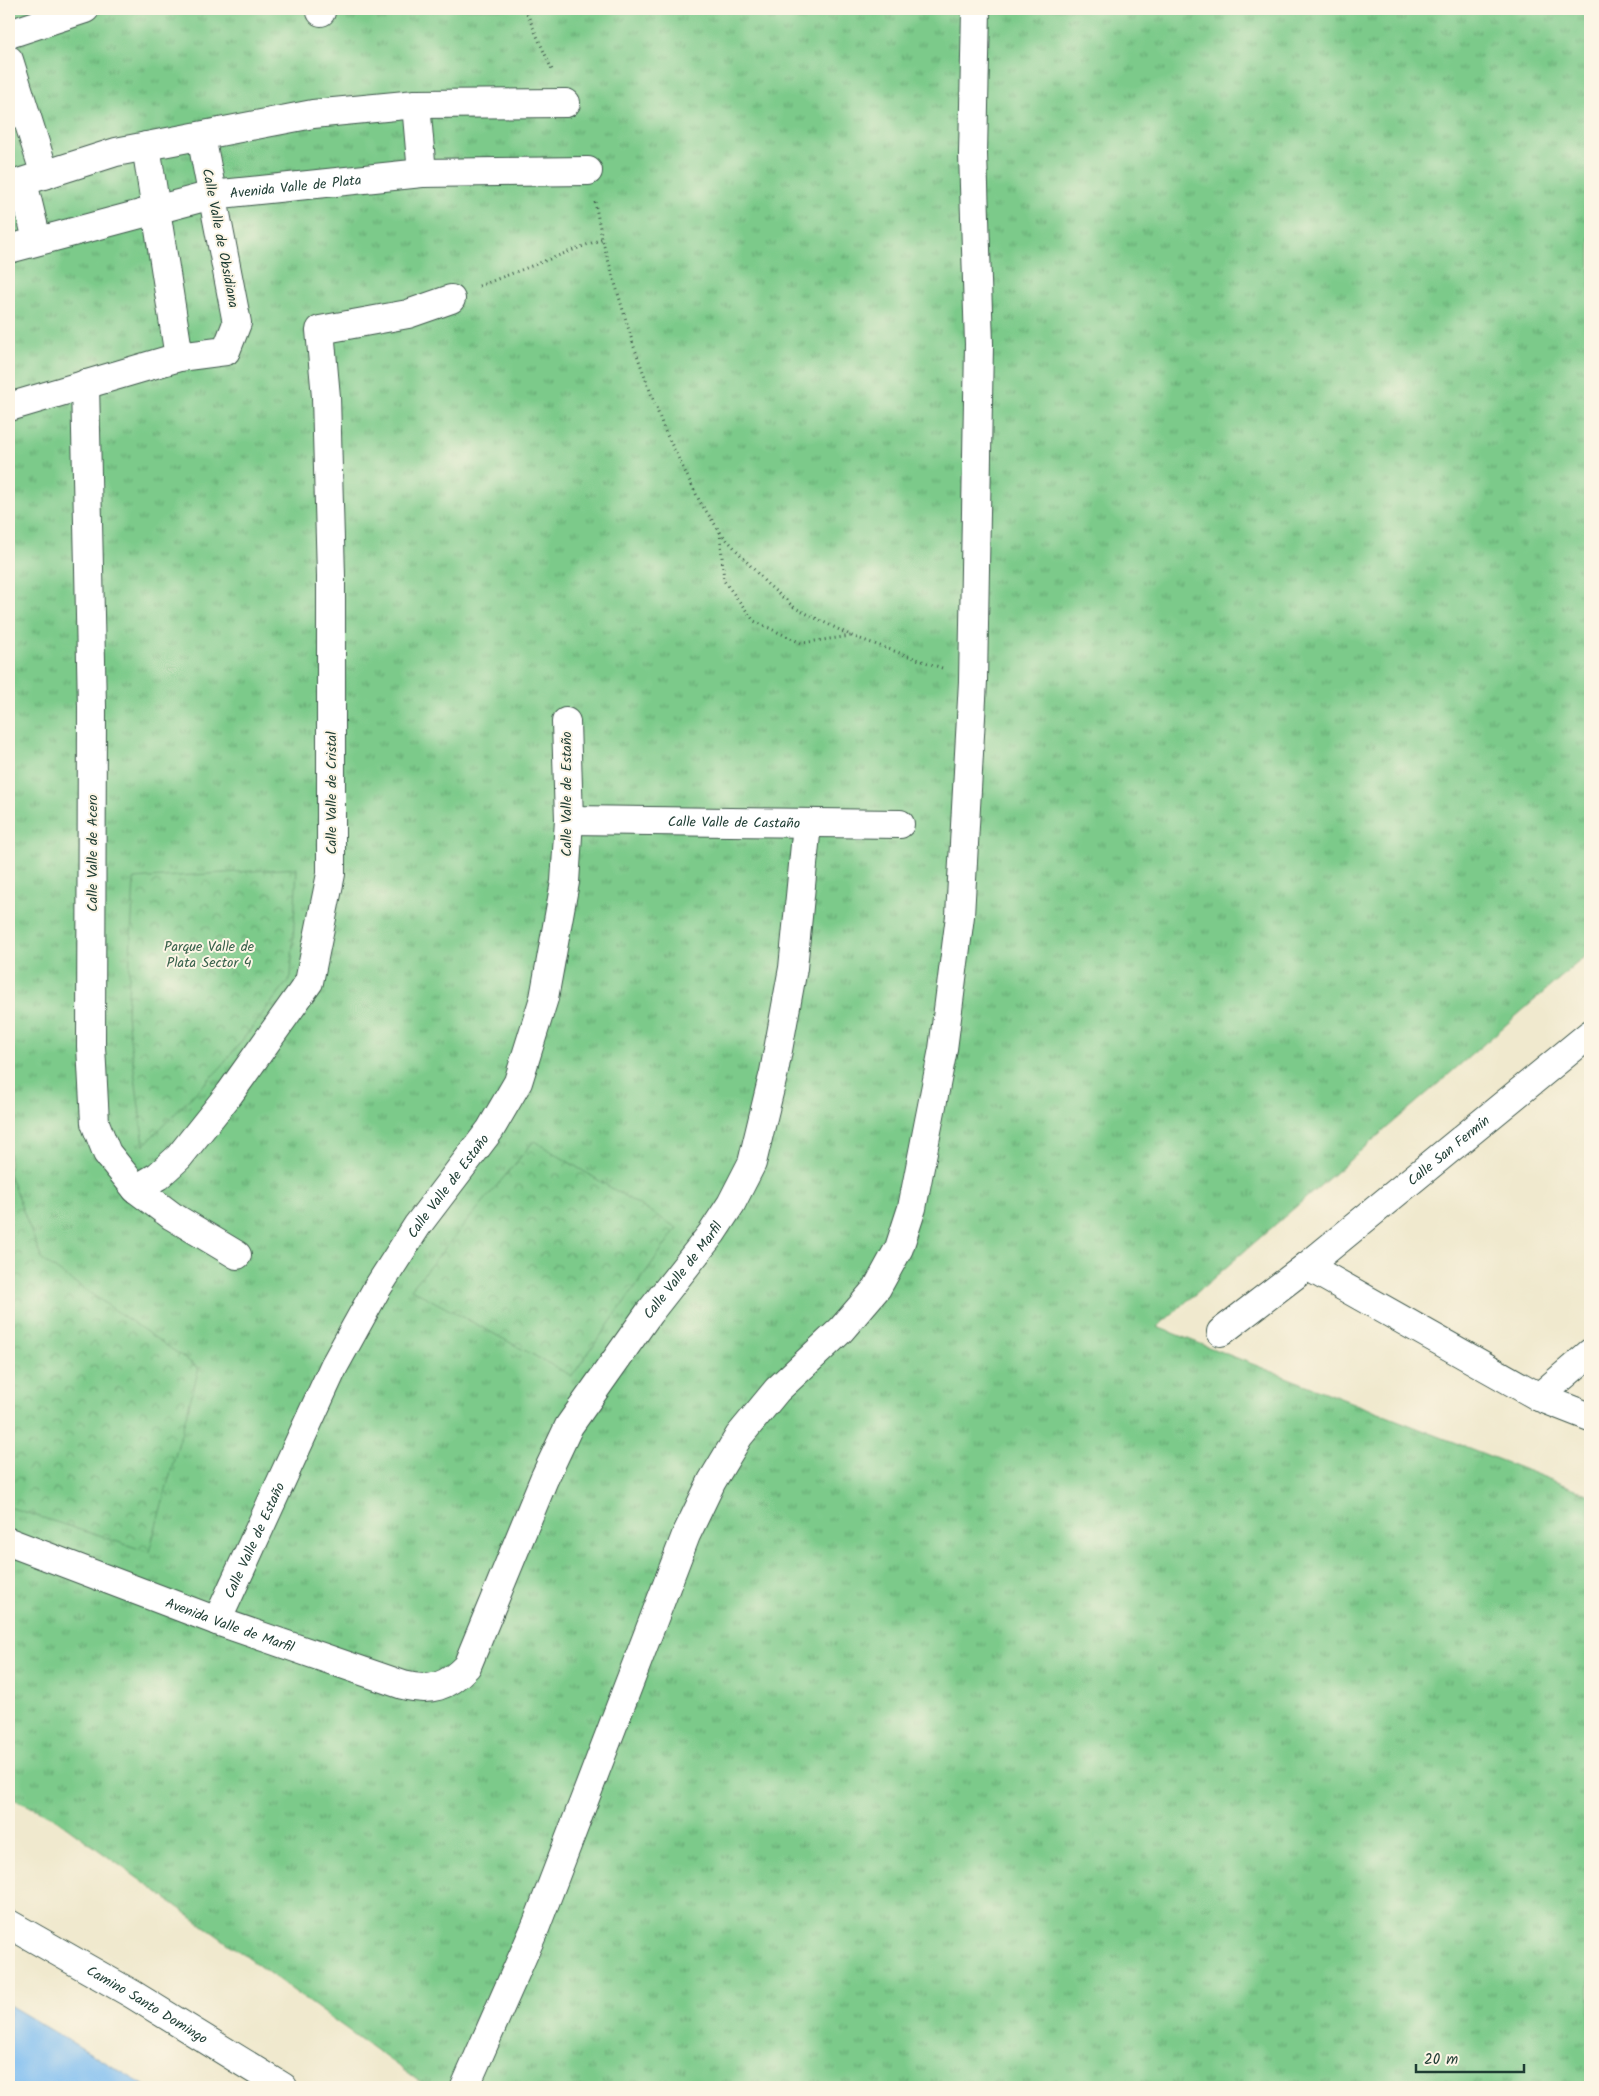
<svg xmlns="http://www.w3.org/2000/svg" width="1599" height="2096" font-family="Kalam,sans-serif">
  <defs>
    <pattern id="grass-tufts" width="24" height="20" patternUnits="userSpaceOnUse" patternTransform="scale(1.25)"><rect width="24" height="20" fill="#7cca8a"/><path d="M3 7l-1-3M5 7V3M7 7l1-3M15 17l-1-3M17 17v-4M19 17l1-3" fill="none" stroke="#65a572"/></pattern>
    <pattern id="park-crowns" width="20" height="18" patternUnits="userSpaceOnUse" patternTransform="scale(1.25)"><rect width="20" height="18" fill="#7cca8a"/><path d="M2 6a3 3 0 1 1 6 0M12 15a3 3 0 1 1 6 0" fill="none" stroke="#65a572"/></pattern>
  </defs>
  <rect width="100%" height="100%" fill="#fcf5e5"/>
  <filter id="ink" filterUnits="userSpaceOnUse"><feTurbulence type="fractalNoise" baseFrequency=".02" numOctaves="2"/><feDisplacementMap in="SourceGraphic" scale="10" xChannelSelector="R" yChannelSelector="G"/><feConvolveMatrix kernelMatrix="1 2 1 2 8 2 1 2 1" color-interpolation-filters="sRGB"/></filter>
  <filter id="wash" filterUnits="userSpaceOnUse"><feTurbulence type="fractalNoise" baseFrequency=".0096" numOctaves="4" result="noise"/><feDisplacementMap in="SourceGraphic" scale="20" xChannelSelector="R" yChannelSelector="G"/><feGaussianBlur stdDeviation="1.12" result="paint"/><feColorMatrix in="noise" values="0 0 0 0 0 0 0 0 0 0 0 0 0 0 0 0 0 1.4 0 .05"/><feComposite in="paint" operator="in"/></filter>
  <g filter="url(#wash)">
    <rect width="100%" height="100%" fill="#f0e9ce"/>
    <polygon fill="url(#grass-tufts)" stroke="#4e845f" points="9,9 1590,9 1590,952 1157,1327 1590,1495 1590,2087 427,2087 53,1817 9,1797"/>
    <g fill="url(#park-crowns)" stroke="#4e845f">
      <polygon points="297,868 291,977 222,1066 144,1145 127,1016 134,879"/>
      <polygon points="534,1141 677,1228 572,1376 411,1289"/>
      <polygon points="9,1174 42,1260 199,1368 149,1552 9,1507"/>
    </g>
    <polygon fill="#7dbdf2" stroke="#4e7d93" points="9,2005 147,2087 9,2087"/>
  </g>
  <g filter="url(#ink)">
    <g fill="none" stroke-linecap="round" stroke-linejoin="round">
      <g stroke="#3e574b" stroke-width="30">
        <g id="minor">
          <polyline points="321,9 321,12"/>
          <polyline points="9,34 85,9"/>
          <polyline points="9,60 45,175"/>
          <polyline points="416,104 422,173"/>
          <polyline points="146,146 179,357"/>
          <polyline points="23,182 37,240"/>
          <polyline points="9,186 116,152 313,114 416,104 566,103"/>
          <path id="s1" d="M9,249L212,195L422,173L588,171"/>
          <polyline points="85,384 92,707 91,1046 95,1123 107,1153 136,1189 172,1216 237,1255"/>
          <polyline points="9,407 179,357 226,351 237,323 201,136"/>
          <path id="s2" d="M569,820L900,824"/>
          <polyline points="136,1189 158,1176 179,1157 230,1093 309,982 331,874 331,576 326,397 320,330 408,314 451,299"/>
          <polyline points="1307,1266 1539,1397 1590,1417"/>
          <path id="s3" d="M1221,1332L1307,1266L1590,1034"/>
          <polyline points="1539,1397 1590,1353"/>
          <path id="s4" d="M9,1542L217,1621L403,1685C431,1692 447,1687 467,1666L544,1479L569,1426L649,1313L712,1233L731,1204L752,1163L774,1072L793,968L807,824"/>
          <path id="s5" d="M217,1621L334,1366L376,1290L417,1226L490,1130L518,1082L544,998L565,882L569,820L566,722"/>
          <path id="s6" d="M9,1924L132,1994L283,2087"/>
          <polyline points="465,2087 536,1926 686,1535 712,1481 739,1436 777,1390 841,1330 877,1288 899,1248 912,1208 943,1049 960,916 973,681 979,344 973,154 976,9"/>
        </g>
      </g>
      <g stroke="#3e574b" stroke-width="3" stroke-dasharray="1 4" stroke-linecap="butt">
        <polyline points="525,9 552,70"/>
        <polyline points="595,202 602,239 633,344 664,429 700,502 720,532 766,583 795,608 852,636 942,668"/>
        <polyline points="479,286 602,239"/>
        <polyline points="720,532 724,581 754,621 801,643 851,636"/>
      </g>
      <use href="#minor" stroke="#fff" stroke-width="28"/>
    </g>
  </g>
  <g text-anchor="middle" stroke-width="4" stroke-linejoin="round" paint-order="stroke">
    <g font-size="14" fill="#1f3d34" stroke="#fcf5e5">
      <text dy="5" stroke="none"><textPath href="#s1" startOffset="294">Avenida Valle de Plata</textPath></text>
      <text transform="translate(221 238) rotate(79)" y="5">Calle Valle de Obsidiana</text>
      <text transform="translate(331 793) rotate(-90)" y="5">Calle Valle de Cristal</text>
      <text transform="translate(566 794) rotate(-90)" y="5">Calle Valle de Estaño</text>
      <text dy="5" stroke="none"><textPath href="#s2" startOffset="165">Calle Valle de Castaño</textPath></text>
      <text transform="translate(92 853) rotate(-90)" y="5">Calle Valle de Acero</text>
      <text dy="5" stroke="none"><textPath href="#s3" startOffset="291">Calle San Fermín</textPath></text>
      <text dy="5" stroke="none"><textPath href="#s5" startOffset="494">Calle Valle de Estaño</textPath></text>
      <text dy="5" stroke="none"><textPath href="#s4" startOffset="944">Calle Valle de Marfil</textPath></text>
      <text dy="5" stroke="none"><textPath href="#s5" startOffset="89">Calle Valle de Estaño</textPath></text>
      <text dy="5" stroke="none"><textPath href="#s4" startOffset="236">Avenida Valle de Marfil</textPath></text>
      <text dy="5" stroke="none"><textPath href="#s6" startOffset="160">Camino Santo Domingo</textPath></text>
    </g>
    <g font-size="14" fill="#36604a" stroke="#fcf5e5">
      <text x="209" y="951">Parque Valle de<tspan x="209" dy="16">Plata Sector 4</tspan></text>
    </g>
  </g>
  <rect width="1599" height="2096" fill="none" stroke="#fcf5e5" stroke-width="30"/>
  <path d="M1416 2064v8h108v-8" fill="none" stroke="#1f3d34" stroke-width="2.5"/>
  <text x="1424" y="2064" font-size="15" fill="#1f3d34" stroke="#fcf5e5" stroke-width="4" paint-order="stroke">20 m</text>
</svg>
